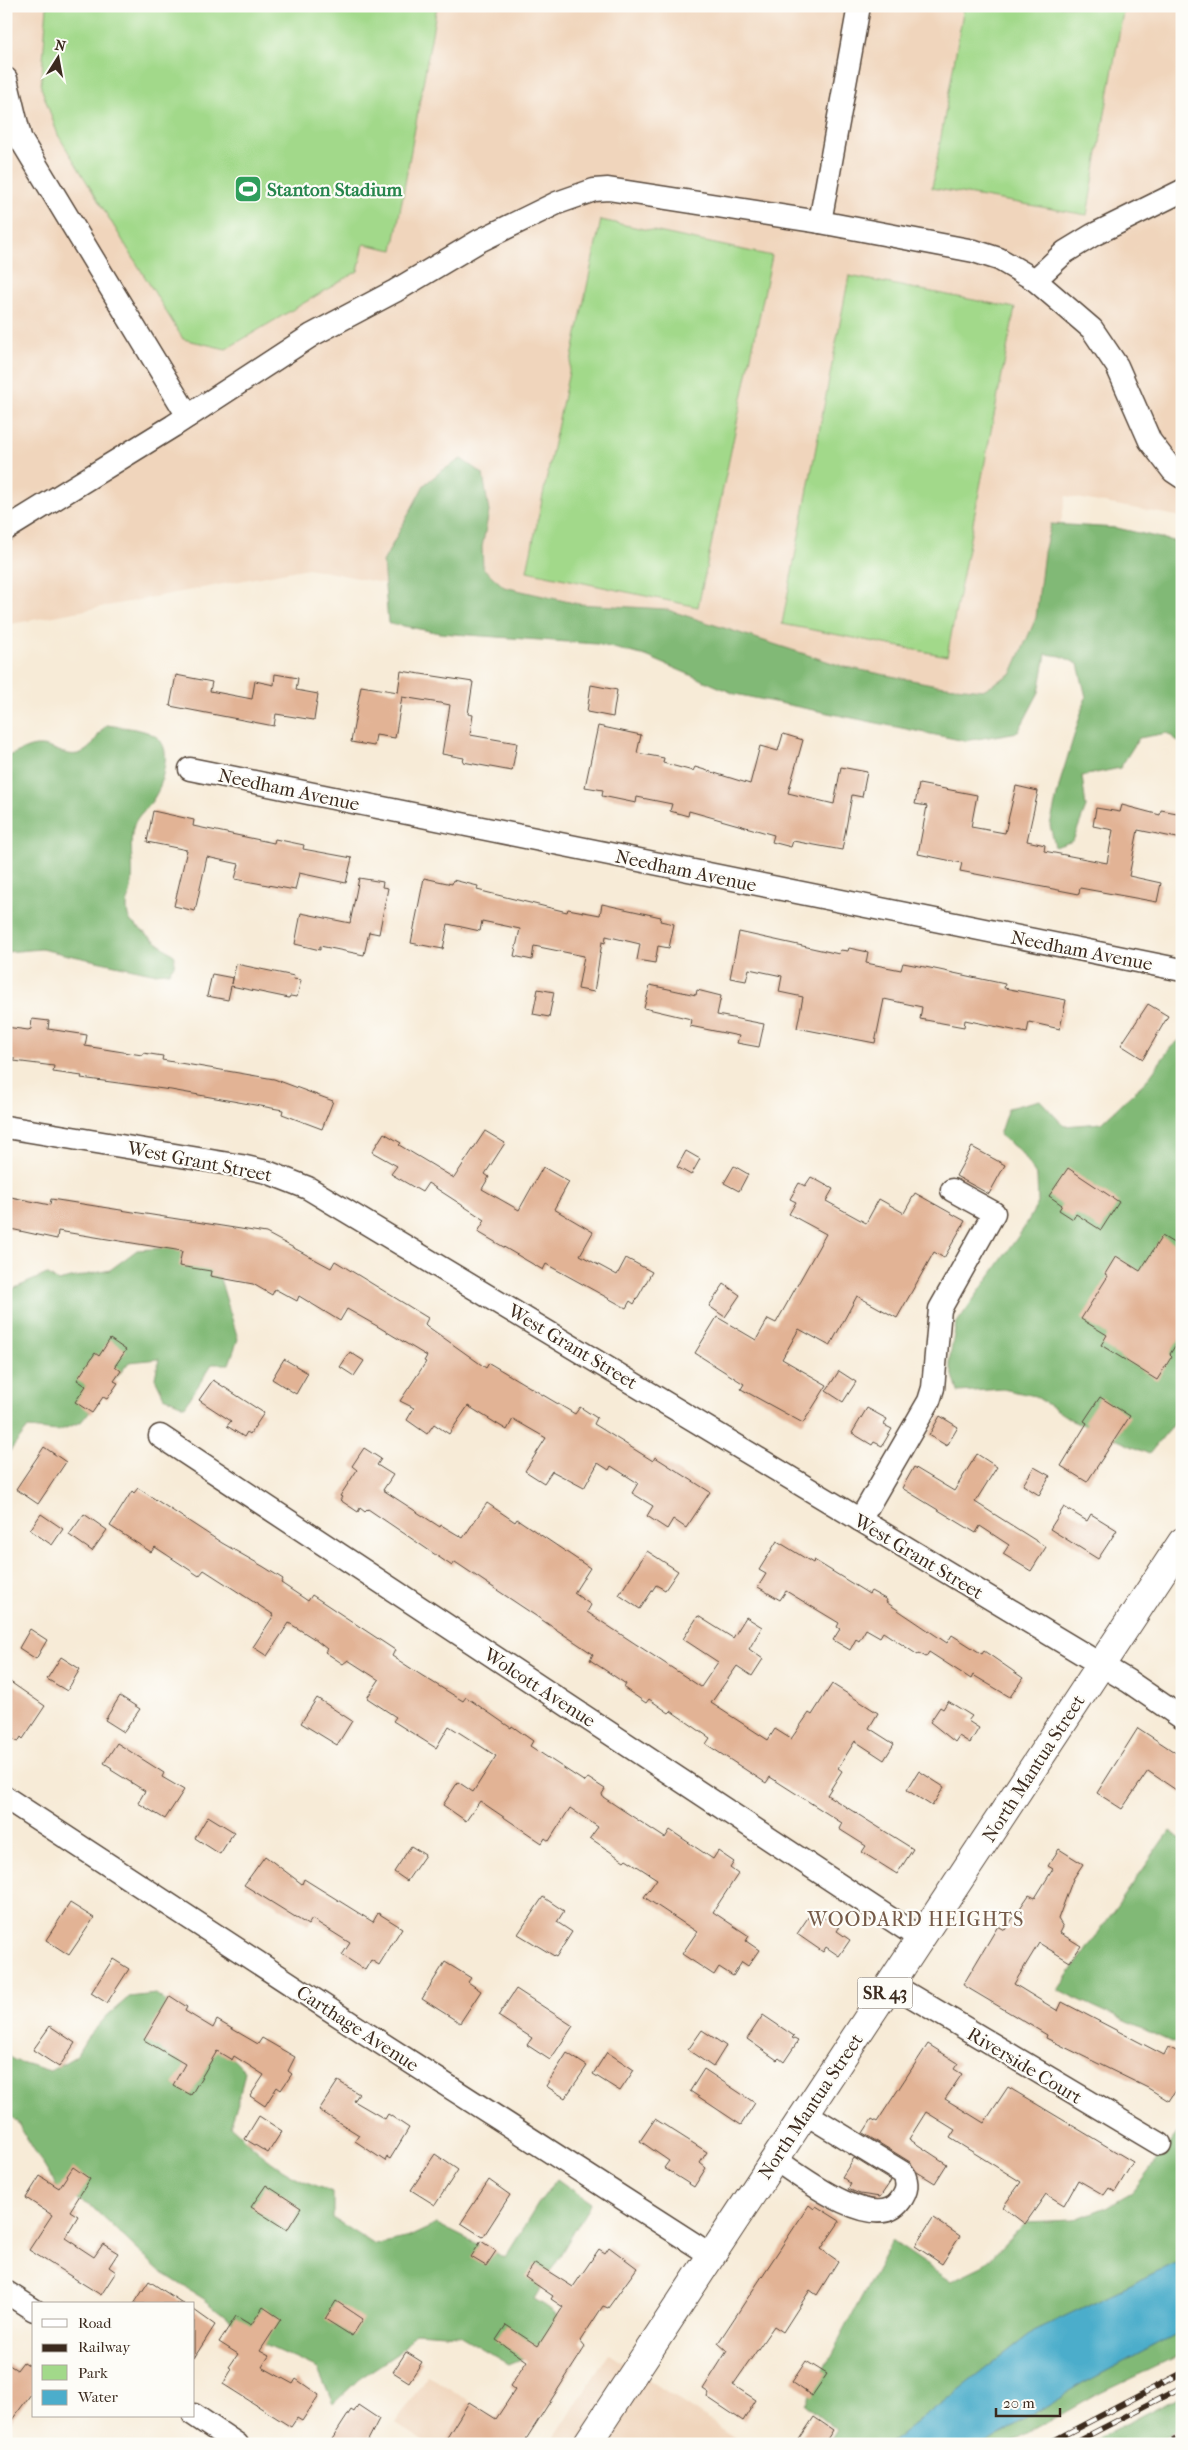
<svg xmlns="http://www.w3.org/2000/svg" width="1188" height="2450" font-family="'IM FELL French Canon',serif">
  <rect width="100%" height="100%" fill="#fdfcf7"/>
  <filter id="ink" filterUnits="userSpaceOnUse"><feTurbulence type="fractalNoise" baseFrequency=".02" numOctaves="2"/><feDisplacementMap in="SourceGraphic" scale="10" xChannelSelector="R" yChannelSelector="G"/><feConvolveMatrix kernelMatrix="1 2 1 2 8 2 1 2 1" color-interpolation-filters="sRGB"/></filter>
  <filter id="wash" filterUnits="userSpaceOnUse"><feTurbulence type="fractalNoise" baseFrequency=".0096" numOctaves="4" result="noise"/><feDisplacementMap in="SourceGraphic" scale="20" xChannelSelector="R" yChannelSelector="G"/><feGaussianBlur stdDeviation="1.12" result="paint"/><feColorMatrix in="noise" values="0 0 0 0 0 0 0 0 0 0 0 0 0 0 0 0 0 1.4 0 .05"/><feComposite in="paint" operator="in"/></filter>
  <g filter="url(#wash)">
    <rect width="100%" height="100%" fill="#f7ebd7"/>
    <g fill="#f0d5bc">
      <polygon points="6,6 1182,6 1182,517 1066,496 1024,713 308,568 6,625"/>
      <polygon points="609,2353 745,2444 550,2444"/>
      <polygon points="428,2375 538,2444 427,2444 395,2423"/>
    </g>
    <g fill="#a2d98a" stroke="#6e8254">
      <polygon points="47,6 437,6 393,250 364,244 358,271 226,349 183,339 58,135 41,87"/>
      <polygon points="964,6 1124,6 1087,215 932,188"/>
      <polygon points="601,220 772,256 698,607 527,571"/>
      <polygon points="849,276 1015,308 947,656 782,624"/>
    </g>
    <g fill="#81b976" stroke="#5e724a">
      <polygon points="461,459 483,474 489,512 482,547 483,568 504,587 578,604 665,609 845,667 937,685 983,690 1012,673 1036,618 1044,552 1051,524 1117,528 1182,543 1182,744 1167,733 1139,738 1120,768 1082,776 1086,807 1073,841 1055,847 1050,825 1062,775 1086,697 1078,664 1061,656 1046,654 1039,692 1018,732 965,741 735,694 646,656 597,644 440,633 388,623 383,562 424,485 440,472"/>
      <path d="M107,725C138,730 173,728 164,769C162,780 160,789 154,798C149,807 137,815 134,825C128,843 134,864 132,882C131,897 122,907 131,922L175,956L174,965L169,972L152,973L41,949L6,952V756C18,754 28,745 40,746C55,746 69,761 85,751C95,745 98,732 107,725Z"/>
      <polygon points="1182,1038 1182,1414 1149,1454 1070,1419 1035,1396 1003,1389 958,1392 949,1362 956,1324 1024,1228 1038,1203 1037,1177 1020,1151 999,1135 1008,1108 1040,1100 1064,1126 1101,1123 1146,1081 1171,1047"/>
      <polygon points="210,1245 238,1339 229,1364 212,1364 185,1406 164,1397 155,1378 159,1359 129,1362 81,1422 58,1431 28,1428 6,1456 6,1292 47,1274 57,1281 110,1270 137,1250"/>
      <polygon points="1170,1831 1182,1840 1182,2047 1058,1990"/>
      <path d="M156,1994L203,2029L245,2071L238,2103L230,2126C267,2160 284,2176 333,2192V2218L375,2245L409,2237L437,2224L505,2258L538,2204L557,2179L591,2203L534,2299C552,2308 565,2323 582,2333L509,2364L459,2335L416,2332L398,2353L359,2379L333,2404L318,2369L256,2341L204,2299L161,2272L92,2207L58,2189L17,2122L6,2111V2055L14,2060L50,2071L76,2056L87,2038L108,2015L129,1997Z"/>
      <polygon points="1182,2127 1182,2260 1034,2331 889,2444 828,2444 837,2430 805,2404 892,2241 951,2281 984,2265 1026,2222 1073,2220 1104,2208 1132,2192"/>
      <polygon points="1182,2331 1182,2354 1094,2396 1009,2444 984,2444 1084,2383"/>
      <polygon points="1182,2395 1182,2428 1154,2444 1087,2444"/>
    </g>
    <polygon fill="#4cadcb" stroke="#446c74" points="1182,2260 1182,2331 1084,2383 984,2444 889,2444 1034,2331"/>
    <g id="blocks">
      <g fill="#e2b395">
        <polygon points="401,671 473,682 468,714 473,715 470,735 517,743 512,771 463,762 464,758 442,754 450,705 440,703 402,697 395,738 376,735 374,746 351,742 361,686 398,692"/>
        <polygon points="275,674 298,678 296,690 318,694 314,720 276,714 274,726 170,706 176,675 212,682 210,691 252,699 255,681 274,685"/>
        <polygon points="591,685 617,690 613,717 587,712"/>
        <polygon points="598,726 641,735 637,753 664,758 663,763 693,771 695,767 750,784 760,746 778,751 783,734 803,740 788,793 834,804 841,767 867,772 862,797 852,795 842,850 793,841 791,847 772,842 774,835 689,811 688,816 670,811 672,804 637,797 636,803 602,796 603,790 585,787"/>
        <polygon points="919,784 977,795 971,827 1005,833 1016,786 1038,791 1027,841 1045,845 1044,851 1107,863 1113,830 1093,826 1096,808 1120,812 1122,805 1160,815 1161,810 1182,814 1182,839 1138,830 1129,876 1161,883 1157,902 1080,888 1079,894 960,871 962,863 918,854 927,806 915,804"/>
        <polygon points="153,811 194,820 193,826 274,843 275,839 304,845 303,849 352,858 346,883 299,873 295,890 235,879 239,864 207,857 195,911 174,906 187,850 147,842"/>
        <polygon points="359,878 383,882 382,887 388,888 379,934 369,932 364,955 320,946 320,950 295,944 301,913 350,923"/>
        <polygon points="424,878 452,884 453,880 478,886 477,890 567,912 568,909 600,915 602,904 661,917 660,921 674,924 669,948 658,946 655,963 637,960 640,944 606,936 605,943 602,942 594,992 578,989 584,956 534,946 532,960 514,956 520,929 482,921 480,931 448,924 443,949 411,943"/>
        <polygon points="739,932 839,954 840,950 848,951 849,948 868,952 866,963 901,970 903,963 930,968 1005,984 1004,988 1066,1000 1060,1029 1029,1022 1027,1033 965,1020 964,1027 920,1019 922,1007 884,999 875,1043 797,1028 803,997 779,992 782,976 749,969 746,981 730,978"/>
        <polygon points="236,964 294,976 293,979 301,980 297,997 290,996 289,998 231,986 228,1000 207,996 212,974 233,978 232,984"/>
        <polygon points="650,985 696,995 697,990 721,996 717,1015 764,1024 759,1047 737,1043 739,1036 690,1026 691,1019 644,1008"/>
        <polygon points="538,989 554,992 549,1017 533,1014"/>
        <polygon points="1148,1004 1168,1016 1143,1059 1121,1045"/>
        <polygon points="32,1019 49,1021 48,1029 87,1035 85,1046 142,1055 143,1053 163,1056 162,1060 274,1079 333,1101 322,1129 282,1114 283,1110 171,1090 81,1078 82,1076 53,1072 54,1066 14,1061 14,1058 6,1057 6,1027 28,1030 31,1029"/>
        <polygon points="485,1131 505,1143 485,1174 489,1177 482,1189 519,1210 543,1167 569,1182 554,1209 593,1232 580,1255 617,1275 626,1258 652,1272 634,1304 630,1301 626,1308 546,1264 543,1270 478,1232 485,1220 428,1183 422,1192 391,1174 397,1166 372,1152 384,1133 401,1143 399,1145 454,1178"/>
        <polygon points="972,1147 1005,1165 989,1194 956,1176"/>
        <polygon points="686,1151 700,1159 691,1175 677,1167"/>
        <polygon points="734,1166 748,1174 739,1191 724,1183"/>
        <polygon points="1068,1168 1119,1202 1101,1230 1076,1214 1073,1219 1059,1210 1062,1205 1049,1196"/>
        <polygon points="811,1177 833,1189 826,1201 866,1223 879,1199 904,1213 915,1193 965,1221 944,1258 934,1252 897,1318 857,1296 830,1346 799,1329 782,1359 827,1385 803,1423 741,1389 744,1384 695,1353 717,1317 756,1340 768,1319 776,1323 826,1234 789,1214 796,1202 790,1199 799,1183 805,1186"/>
        <polygon points="6,1196 50,1205 51,1199 266,1233 331,1268 335,1261 428,1318 425,1324 427,1326 486,1368 489,1363 575,1414 580,1407 597,1418 594,1424 653,1461 655,1457 710,1492 686,1528 673,1519 667,1529 647,1516 653,1506 632,1493 638,1483 611,1466 609,1470 598,1463 584,1488 552,1471 544,1483 525,1471 546,1438 513,1419 507,1430 468,1406 449,1434 434,1424 427,1434 407,1420 414,1408 400,1401 426,1362 424,1361 427,1356 377,1326 347,1309 340,1321 299,1296 297,1301 275,1289 272,1295 253,1284 210,1276 211,1271 179,1266 182,1251 58,1231 57,1239 6,1228"/>
        <polygon points="1162,1236 1182,1248 1182,1335 1170,1354 1172,1356 1157,1380 1101,1345 1107,1335 1081,1319 1108,1276 1105,1274 1116,1256 1140,1271"/>
        <polygon points="724,1284 740,1295 725,1317 709,1306"/>
        <polygon points="110,1339 126,1350 115,1366 121,1371 114,1381 118,1383 107,1399 103,1397 92,1413 75,1402 86,1386 77,1380 95,1353 99,1356"/>
        <polygon points="350,1352 364,1361 354,1376 340,1367"/>
        <polygon points="284,1359 308,1373 296,1394 272,1379"/>
        <polygon points="839,1371 856,1382 843,1402 826,1391"/>
        <polygon points="213,1380 264,1413 250,1434 247,1432 244,1437 227,1426 231,1421 199,1400"/>
        <polygon points="1100,1397 1130,1416 1087,1482 1061,1466 1087,1423 1084,1421"/>
        <polygon points="867,1408 887,1419 884,1425 892,1429 882,1446 874,1442 872,1445 852,1433"/>
        <polygon points="940,1416 958,1427 947,1446 929,1435"/>
        <polygon points="44,1447 66,1462 38,1504 16,1489"/>
        <polygon points="364,1448 381,1459 377,1465 393,1475 383,1490 440,1527 441,1525 463,1538 487,1503 515,1522 517,1519 590,1568 574,1593 591,1605 587,1612 701,1687 718,1662 683,1639 698,1616 733,1638 746,1617 762,1627 749,1649 763,1659 752,1676 737,1666 711,1703 768,1740 775,1729 791,1739 809,1713 812,1715 832,1684 878,1713 869,1728 894,1744 884,1760 855,1741 838,1768 842,1771 827,1795 913,1849 897,1874 862,1852 866,1846 839,1829 842,1823 770,1777 766,1783 706,1744 710,1738 671,1711 669,1713 649,1699 646,1703 624,1688 626,1684 590,1660 593,1654 455,1562 452,1566 368,1509 365,1512 360,1508 358,1512 340,1500 342,1497 340,1496 357,1470 352,1466"/>
        <polygon points="977,1454 997,1467 975,1502 1046,1547 1031,1571 1003,1554 1009,1545 980,1526 976,1533 902,1488 914,1467 954,1491"/>
        <polygon points="1034,1467 1050,1476 1039,1495 1023,1485"/>
        <polygon points="138,1488 222,1543 264,1567 283,1579 281,1583 308,1601 312,1595 395,1650 392,1656 421,1675 463,1701 466,1697 511,1728 512,1726 533,1741 530,1746 585,1782 588,1778 605,1789 602,1794 603,1797 665,1838 670,1830 713,1859 718,1851 734,1862 730,1868 738,1874 713,1912 749,1936 746,1941 759,1950 748,1966 742,1962 733,1976 719,1967 714,1975 682,1954 697,1932 644,1897 657,1879 626,1859 624,1861 590,1838 598,1827 570,1808 549,1841 545,1838 542,1843 480,1801 466,1821 443,1805 458,1782 473,1792 496,1756 449,1726 436,1748 393,1721 396,1717 367,1698 379,1680 348,1660 343,1664 325,1652 327,1649 313,1638 289,1623 267,1656 253,1647 274,1615 204,1570 199,1576 155,1547 151,1552 110,1526 132,1491 134,1493"/>
        <polygon points="1064,1507 1087,1521 1091,1514 1117,1530 1098,1559 1050,1529"/>
        <polygon points="41,1514 63,1529 52,1545 30,1530"/>
        <polygon points="84,1514 107,1530 92,1551 69,1535"/>
        <polygon points="777,1541 813,1563 814,1560 869,1594 871,1591 887,1600 886,1602 947,1643 952,1635 982,1654 984,1651 1023,1678 1010,1697 973,1675 971,1679 929,1652 926,1657 919,1653 918,1655 883,1632 880,1637 866,1629 859,1641 856,1639 850,1650 833,1640 840,1629 837,1627 839,1623 786,1591 780,1600 758,1587 766,1574 759,1570"/>
        <polygon points="647,1551 678,1571 665,1590 656,1585 640,1609 619,1595"/>
        <polygon points="30,1629 47,1640 36,1659 19,1648"/>
        <polygon points="61,1657 80,1669 67,1691 47,1679"/>
        <polygon points="6,1679 45,1706 23,1739 21,1737 18,1742 6,1735"/>
        <polygon points="120,1696 140,1709 124,1732 105,1720"/>
        <polygon points="317,1698 352,1721 337,1745 301,1723"/>
        <polygon points="948,1701 972,1716 968,1721 979,1728 970,1743 959,1736 955,1742 930,1722 940,1707 943,1709"/>
        <polygon points="1138,1728 1182,1757 1182,1794 1148,1771 1122,1809 1097,1793"/>
        <polygon points="117,1743 164,1773 162,1777 184,1790 165,1819 138,1803 145,1791 111,1770 112,1768 104,1763"/>
        <polygon points="919,1771 944,1787 932,1806 907,1790"/>
        <polygon points="208,1816 234,1832 220,1854 195,1838"/>
        <polygon points="411,1846 425,1855 407,1881 394,1872"/>
        <polygon points="1059,1849 1083,1864 1073,1879 1058,1919 1063,1927 1060,1933 1081,1946 1070,1962 1039,1943 1014,1984 1058,2011 1062,2002 1164,2055 1168,2047 1182,2054 1182,2081 1169,2101 1148,2088 1046,2038 1047,2035 963,1985 998,1926 1005,1930 1029,1895 1035,1898 1053,1869 1048,1866"/>
        <polygon points="265,1856 302,1884 304,1879 373,1922 378,1913 402,1928 379,1965 371,1960 365,1970 342,1955 350,1943 312,1919 308,1925 244,1885"/>
        <polygon points="543,1897 564,1911 557,1922 572,1932 556,1957 518,1934"/>
        <polygon points="70,1903 94,1918 69,1955 46,1940"/>
        <polygon points="813,1910 839,1928 837,1931 850,1940 839,1956 826,1947 823,1952 797,1934"/>
        <polygon points="113,1959 129,1969 107,2003 91,1993"/>
        <polygon points="445,1962 471,1978 468,1982 481,1991 460,2023 422,1999"/>
        <polygon points="516,1989 573,2026 550,2060 527,2045 532,2038 498,2016"/>
        <polygon points="170,1996 187,2007 185,2011 213,2028 217,2020 258,2044 262,2038 295,2057 288,2071 292,2074 281,2090 277,2087 265,2106 250,2096 264,2075 234,2056 232,2060 217,2051 191,2095 173,2085 185,2064 144,2040"/>
        <polygon points="763,2015 794,2036 792,2038 798,2041 784,2062 779,2058 777,2060 747,2039"/>
        <polygon points="50,2026 75,2043 59,2067 33,2050"/>
        <polygon points="702,2030 726,2046 713,2067 688,2050"/>
        <polygon points="928,2044 958,2063 954,2069 962,2074 945,2099 984,2123 1008,2087 1133,2162 1115,2192 1109,2188 1104,2195 1078,2180 1064,2205 1046,2194 1025,2224 1003,2207 1021,2182 950,2138 955,2130 926,2112 909,2139 947,2164 935,2183 917,2172 910,2162 863,2133 872,2119 877,2122"/>
        <polygon points="607,2052 634,2070 620,2091 593,2074"/>
        <polygon points="567,2053 587,2066 565,2098 546,2086"/>
        <polygon points="704,2069 755,2103 741,2125 690,2091"/>
        <polygon points="338,2081 359,2094 354,2101 385,2119 388,2114 409,2128 390,2159 387,2157 385,2161 355,2141 359,2135 319,2110"/>
        <polygon points="259,2116 282,2131 268,2153 245,2139"/>
        <polygon points="655,2119 707,2152 700,2163 706,2168 694,2187 664,2168 669,2161 640,2141"/>
        <polygon points="435,2154 458,2170 435,2205 411,2190"/>
        <polygon points="854,2158 891,2181 880,2197 860,2194 848,2189 851,2184 842,2177"/>
        <polygon points="73,2167 90,2179 70,2211 78,2216 65,2238 94,2257 103,2244 118,2253 109,2267 116,2272 101,2295 29,2250 52,2215 26,2198 40,2176 59,2188"/>
        <polygon points="489,2180 510,2195 483,2237 461,2223"/>
        <polygon points="266,2185 301,2208 287,2230 251,2207"/>
        <polygon points="809,2205 814,2209 816,2206 840,2221 821,2249 838,2261 817,2295 810,2290 783,2332 774,2326 733,2385 756,2400 743,2421 707,2397 709,2393 703,2389 727,2351 718,2343"/>
        <polygon points="933,2218 960,2236 942,2264 915,2246"/>
        <polygon points="481,2241 496,2251 486,2266 471,2257"/>
        <polygon points="609,2247 637,2268 608,2308 603,2306 580,2341 585,2347 523,2444 443,2444 469,2402 496,2419 515,2390 510,2386 527,2361 496,2340 506,2325 538,2346 563,2307 551,2299 553,2296 525,2277 535,2263 573,2287 599,2249 605,2253"/>
        <polygon points="149,2281 184,2304 134,2304"/>
        <polygon points="336,2301 363,2319 352,2336 325,2319"/>
        <polygon points="263,2307 281,2319 260,2351 269,2356 262,2367 293,2384 296,2379 319,2395 302,2421 297,2418 291,2427 223,2384 232,2369 229,2367 238,2354 219,2342 236,2316 251,2325"/>
        <polygon points="194,2310 215,2325 194,2358"/>
        <polygon points="406,2352 422,2362 409,2382 393,2372"/>
        <polygon points="806,2361 827,2374 812,2396 792,2382"/>
        <polygon points="23,2362 34,2369 34,2390 6,2428 6,2363 17,2370"/>
        <polygon points="358,2405 379,2419 366,2444 329,2444 351,2410 354,2412"/>
        <polygon points="814,2417 833,2430 824,2444 796,2444"/>
      </g>
    </g>
  </g>
  <g filter="url(#ink)">
    <use href="#blocks" fill-opacity="0" stroke="#57473a" stroke-width="1"/>
    <g fill="none" stroke-linecap="round" stroke-linejoin="round">
      <g stroke="#57473a" stroke-width="25">
        <g id="minor">
          <polyline points="6,79 20,137"/>
          <polyline points="6,123 21,140 188,416"/>
          <polyline points="820,222 859,6"/>
          <polyline points="1035,280 1065,252 1093,235 1182,191"/>
          <polyline points="6,529 173,426 312,335 395,291 479,241 557,203 594,190 608,189 820,222 974,251 999,259 1035,280 1092,329 1117,366 1150,441 1173,471 1182,477"/>
          <polyline points="190,769 1182,970"/>
          <polyline points="6,1127 241,1166 267,1172 308,1188 1128,1681 1182,1718"/>
          <polyline points="160,1436 921,1939"/>
          <polyline points="860,1520 929,1401 933,1388 940,1309 994,1213 952,1190"/>
          <polyline points="6,1798 367,2034 711,2255"/>
          <polyline points="891,1984 1160,2144"/>
          <path d="M775,2159C798,2175 876,2235 900,2201C907,2192 909,2184 903,2173L805,2113"/>
          <polyline points="6,2292 34,2310"/>
          <polyline points="194,2415 237,2444"/>
        </g>
      </g>
      <g stroke="#57473a" stroke-width="30">
        <polyline id="major" points="587,2444 1182,1542"/>
      </g>
      <polyline stroke="#57473a" stroke-width="3" stroke-dasharray="4 4" stroke-linecap="butt" points="1165,2444 1182,2434"/>
      <use href="#minor" stroke="#fff" stroke-width="22"/>
      <use href="#major" stroke="#fff" stroke-width="28"/>
      <g stroke="#3b2a1e" stroke-width="5.5">
        <g id="rail">
          <polyline points="1047,2444 1182,2373"/>
          <polyline points="1072,2444 1182,2387"/>
        </g>
      </g>
      <use href="#rail" stroke="#fdfcf7" stroke-width="4" stroke-dasharray="11" stroke-linecap="butt"/>
    </g>
  </g>
  <defs>
    <g id="stadium-square" transform="scale(1.4375)"><rect x="-9" y="-9" width="18" height="18" rx="4" fill="#2e9e5b" stroke="#fdfcf7"/><path d="M0-5a6.5 5 0 1 0 0 10a6.5 5 0 1 0 0-10ZM-3.5-1.8h7v3.6h-7Z" fill="#fff"/></g>
  </defs>
  <g fill-rule="evenodd">
    <use href="#stadium-square" x="248" y="189"/>
  </g>
  <g text-anchor="middle" stroke-width="4.5" stroke-linejoin="round" paint-order="stroke">
    <rect fill="#fdfcf7" stroke="#75695f" stroke-width="1" x="857.5" y="1977.5" width="55" height="31" rx="4"/>
    <g font-size="18" font-weight="bold" fill="#3b2a1e">
      <text x="885" y="1999">SR 43</text>
    </g>
    <g font-size="19" font-weight="bold" fill="#27864d" stroke="#fdfcf7" text-anchor="start">
      <text x="267" y="196">Stanton Stadium</text>
    </g>
    <g font-size="19" fill="#3b2a1e" stroke="#fdfcf7">
      <text transform="translate(289 789) rotate(12)" y="7">Needham Avenue</text>
      <text transform="translate(686 870) rotate(12)" y="7">Needham Avenue</text>
      <text transform="translate(1082 950) rotate(11)" y="7">Needham Avenue</text>
      <text transform="translate(200 1161) rotate(11)" y="7">West Grant Street</text>
      <text transform="translate(573 1346) rotate(31)" y="7">West Grant Street</text>
      <text transform="translate(919 1556) rotate(31)" y="7">West Grant Street</text>
      <text transform="translate(540 1687) rotate(33)" y="7">Wolcott Avenue</text>
      <text transform="translate(1033 1768) rotate(-57)" y="7">North Mantua Street</text>
      <text transform="translate(358 2028) rotate(33)" y="7">Carthage Avenue</text>
      <text transform="translate(1025 2065) rotate(31)" y="7">Riverside Court</text>
      <text transform="translate(810 2106) rotate(-56)" y="7">North Mantua Street</text>
    </g>
    <g font-size="20" letter-spacing="1" fill="#755a48" stroke="#fdfcf7">
      <text x="916" y="1926">WOODARD HEIGHTS</text>
    </g>
  </g>
  <rect width="1188" height="2450" fill="none" stroke="#fdfcf7" stroke-width="25"/>
  <rect x="32" y="2302" width="162" height="115" fill="#fdfcf7" stroke="#afa8a0"/>
  <rect x="42" y="2319" width="25" height="8" fill="#ffffff" stroke="#afa8a0"/>
  <text x="78" y="2328" font-size="15" fill="#3b2a1e">Road</text>
  <rect x="42" y="2344" width="25" height="8" fill="#3b2a1e" stroke="#afa8a0"/>
  <text x="78" y="2352" font-size="15" fill="#3b2a1e">Railway</text>
  <rect x="42" y="2365" width="25" height="15" fill="#a2d98a" stroke="#afa8a0"/>
  <text x="78" y="2378" font-size="15" fill="#3b2a1e">Park</text>
  <rect x="42" y="2390" width="25" height="15" fill="#4cadcb" stroke="#afa8a0"/>
  <text x="78" y="2402" font-size="15" fill="#3b2a1e">Water</text>
  <g transform="translate(58 58) rotate(11)" stroke="#fdfcf7" stroke-width="4" paint-order="stroke">
  <path d="M0-4L9 19L0 12L-9 19Z" fill="#3b2a1e"/>
  <text y="-8" font-size="14" font-weight="bold" text-anchor="middle" fill="#3b2a1e">N</text>
  </g>
  <path d="M996 2408v8h64v-8" fill="none" stroke="#3b2a1e" stroke-width="2.5"/>
  <text x="1003" y="2408" font-size="15" fill="#3b2a1e" stroke="#fdfcf7" stroke-width="4" paint-order="stroke">20 m</text>
</svg>
